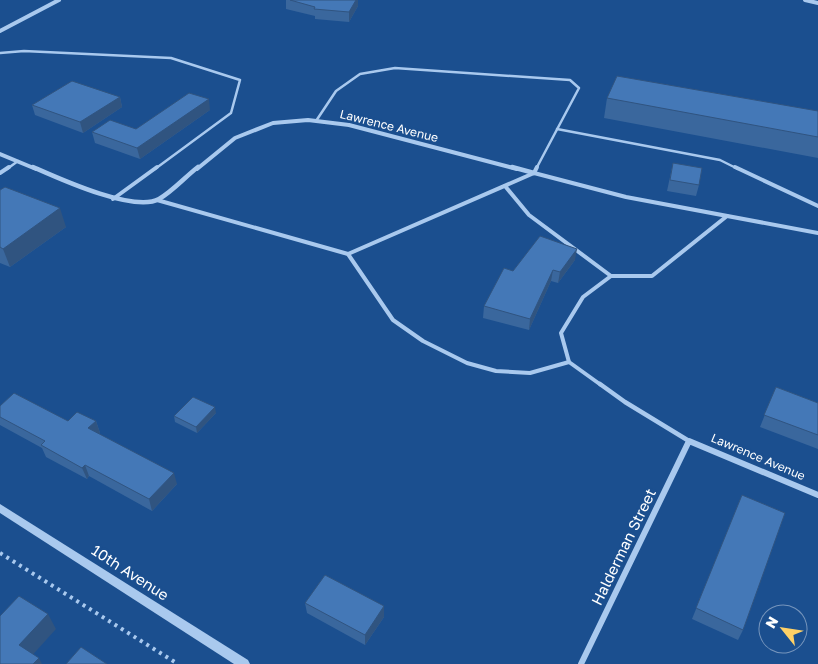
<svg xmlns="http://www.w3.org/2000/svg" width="818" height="664" font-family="'Golos Text',sans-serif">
  <rect width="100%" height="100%" fill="#1b4f8f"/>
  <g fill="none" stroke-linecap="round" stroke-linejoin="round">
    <polyline stroke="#a9c9ee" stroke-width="4" stroke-dasharray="3 4.5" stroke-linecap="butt" points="0,553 178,664"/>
    <g stroke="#a9c9ee" stroke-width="2.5">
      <polyline points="0,53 24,51 171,58 240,80 231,113 155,169"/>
      <polyline points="316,121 336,91 360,74 395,68 570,80 579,88 536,169"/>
      <polyline points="557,129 720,160 738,169"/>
      <polyline points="7,169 18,161"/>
    </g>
    <g stroke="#a9c9ee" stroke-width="4">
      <polyline points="735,167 818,206"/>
      <polyline points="0,173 9,167"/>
      <polyline points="534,173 537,167"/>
      <polyline points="505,186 529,215 611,276"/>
      <polyline points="113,199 157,167"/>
      <polyline points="157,200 348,254 393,320 423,341 467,363 496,371 530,373 569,362"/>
      <polyline points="348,254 534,173 626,197 818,233"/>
      <polyline points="601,385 569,362 561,333 583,297 611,276 652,276 727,216"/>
    </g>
    <polyline stroke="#a9c9ee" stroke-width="4.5" points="600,384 625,402 689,441"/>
    <g stroke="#a9c9ee" stroke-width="4">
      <polyline points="805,0 818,3"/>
      <polyline points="0,31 59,0"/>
      <polyline points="0,154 36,169"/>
      <polyline points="197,169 235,138 273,123 308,120 349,125 517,169"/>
    </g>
    <g stroke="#a9c9ee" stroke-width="4.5">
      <path d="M33,167C58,178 134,213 159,199C173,191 185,177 198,167"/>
      <polyline points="512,167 534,173"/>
    </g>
    <polyline stroke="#a9c9ee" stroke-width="6" points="581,664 689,441 818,495"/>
    <polygon fill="#a9c9ee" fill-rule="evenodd" points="0,504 248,660 250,664 234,664 0,513"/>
  </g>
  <g fill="#3a679d">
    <polygon points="286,0 358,0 358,6 349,22 315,19 315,16 286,9"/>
    <polygon points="120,97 122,107 83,133 35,115 32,105"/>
    <polygon points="607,98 818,111 818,158 604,118"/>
    <polygon points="210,110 140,159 95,143 92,132 136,129"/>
    <polygon points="673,163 699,185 696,196 667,191"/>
    <polygon points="0,190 66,227 10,267 0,263"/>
    <polygon points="575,260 558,283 551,281 529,330 483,318 484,306 513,271"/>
    <polygon points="776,387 818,403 818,449 760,427"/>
    <polygon points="0,406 68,421 96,421 100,433 99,434 177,484 152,511 89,476 87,479 46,457 42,448 0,425"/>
    <polygon points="216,413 197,433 175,422 174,416"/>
    <polygon points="742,495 743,630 738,640 692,619"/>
    <polygon points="305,603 384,606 384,617 365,645 307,613"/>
  </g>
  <g fill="#305480">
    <polygon points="356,0 358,0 358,6 349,22 349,12"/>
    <polygon points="120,97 122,107 83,133 80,122"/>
    <polygon points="209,99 210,110 140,159 137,148"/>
    <polygon points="60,208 66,227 10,267 3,249"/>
    <polygon points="577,249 575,260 558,283 560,272"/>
    <polygon points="553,270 551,281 529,330 530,319"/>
    <polygon points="215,407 216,413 197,433 196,427"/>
    <polygon points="96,421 100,433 92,439 88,428"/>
    <polygon points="85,465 89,476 87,479 82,468"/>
    <polygon points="174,473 177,484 152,511 149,499"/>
    <polygon points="384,606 384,617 365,645 365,635"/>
    <polygon points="48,614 56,629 28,660 19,645"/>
    <polygon points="39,658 42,664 33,664"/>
  </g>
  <g fill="#4478b7" stroke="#305480">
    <polygon points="290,0 356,0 349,12 314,9 315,7"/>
    <polygon points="617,76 818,111 818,137 607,98"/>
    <polygon points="72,81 120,97 80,122 32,105"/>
    <polygon points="189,93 209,99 137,148 92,132 110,120 136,129"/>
    <polygon points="673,163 702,168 699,185 670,180"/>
    <polygon points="5,187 60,208 3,249 0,247 0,190"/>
    <polygon points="540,236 577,249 560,272 553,270 530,319 484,306 504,268 513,271"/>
    <polygon points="776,387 818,403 818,435 764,415"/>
    <polygon points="14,393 68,421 77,412 96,421 88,428 174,473 149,499 85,465 82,468 41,445 45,441 0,417 0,406"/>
    <polygon points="193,397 215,407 196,427 174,416"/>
    <polygon points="742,495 785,513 743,630 696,608"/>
    <polygon points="325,575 384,606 365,635 305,603"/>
    <polygon points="19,596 48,614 19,645 39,658 33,664 0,664 0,616"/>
    <polygon points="81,647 107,664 66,664"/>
  </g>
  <g text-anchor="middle" stroke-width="4.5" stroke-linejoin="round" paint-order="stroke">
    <g font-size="12" fill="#fff" stroke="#1b4f8f">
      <text transform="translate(389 126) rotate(14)" y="4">Lawrence Avenue</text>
      <text transform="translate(758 457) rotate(23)" y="4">Lawrence Avenue</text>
    </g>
    <g font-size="15" fill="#fff" stroke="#1b4f8f">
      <text transform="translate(624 547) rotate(-64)" y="5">Halderman Street</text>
      <text transform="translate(130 573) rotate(33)" y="5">10th Avenue</text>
    </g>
  </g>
  <g transform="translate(783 629) rotate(300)"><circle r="24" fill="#1b4f8f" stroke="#7695bc"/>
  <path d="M0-4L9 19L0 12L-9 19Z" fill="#ffd166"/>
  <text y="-8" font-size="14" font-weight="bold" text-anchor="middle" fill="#ffffff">N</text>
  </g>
</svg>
